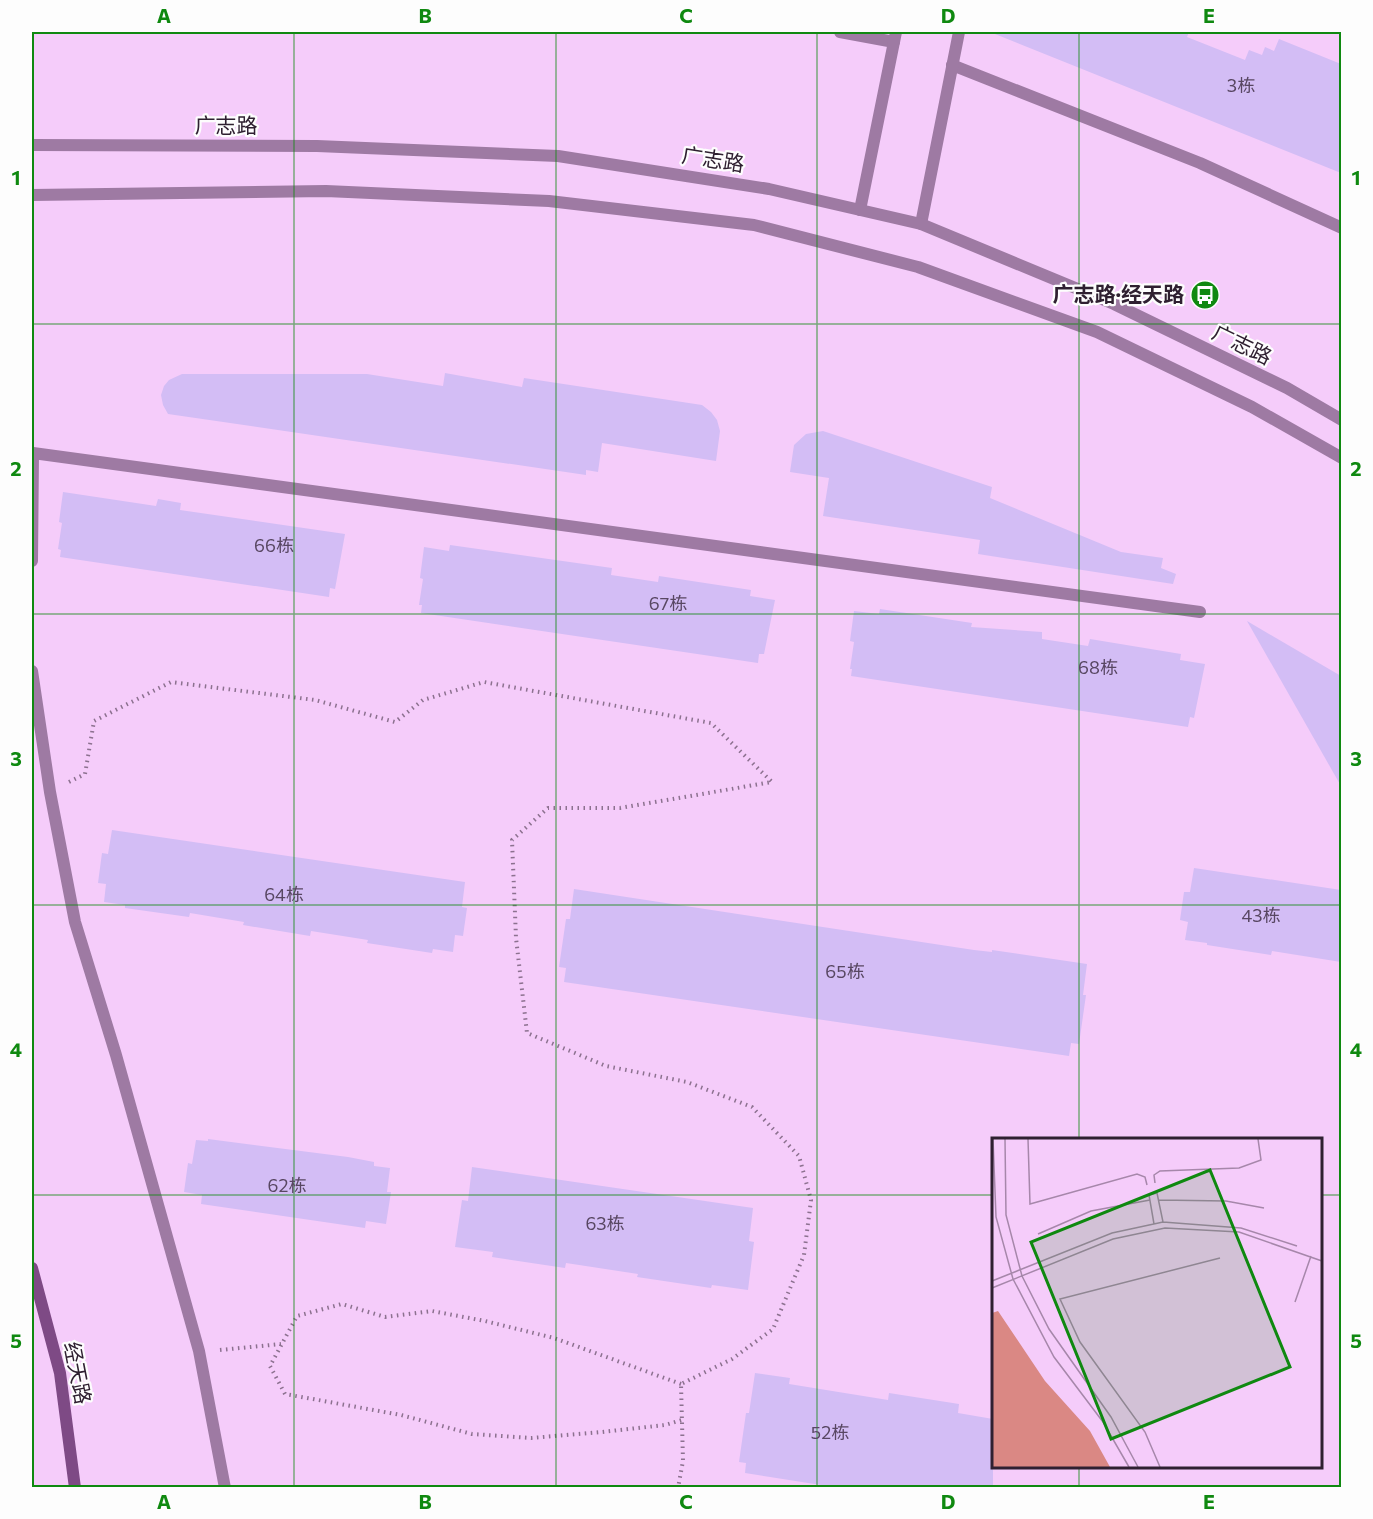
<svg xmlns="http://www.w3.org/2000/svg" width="1373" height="1519" font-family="Commissioner,'Noto Sans SC',sans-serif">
  <rect width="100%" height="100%" fill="#f5ccfa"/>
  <g fill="#d3bdf5">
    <polygon points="990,32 1189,32 1187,37 1245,60 1249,50 1262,55 1265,47 1274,51 1279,39 1341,64 1341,173"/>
    <polygon points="445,373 522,387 524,378 702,405 711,412 717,420 720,431 716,461 602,443 598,472 586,470 586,475 168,414 163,405 161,395 164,386 169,380 182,374 367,374 443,386"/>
    <polygon points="823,431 992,487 990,498 1121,552 1163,558 1161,568 1176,574 1173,584 978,554 980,540 823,516 829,478 790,472 794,445 806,434"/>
    <polygon points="63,492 156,506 158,499 181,503 180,510 345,534 335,589 330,588 329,597 60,557 61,550 58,549 62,523 59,522"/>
    <polygon points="450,545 612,568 611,575 658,582 659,576 751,590 750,596 775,600 764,654 759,654 758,663 421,613 422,605 419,605 423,579 420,578 424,547 449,551"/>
    <polygon points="880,609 972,623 971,627 1042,632 1042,639 1088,646 1090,639 1181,654 1180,660 1205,664 1194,718 1190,717 1188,727 851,676 852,669 850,669 854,642 850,641 854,611 879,614"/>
    <polygon points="1247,621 1341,676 1341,786"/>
    <polygon points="112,830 465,882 462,907 467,908 463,936 455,935 453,952 433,949 432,953 367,943 368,940 311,931 310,936 243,925 244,922 190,913 189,917 125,908 125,905 104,902 106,884 98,883 102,853 108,854"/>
    <polygon points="1194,868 1341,890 1341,962 1272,951 1271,955 1207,945 1207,943 1185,940 1188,922 1180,920 1184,892 1190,892"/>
    <polygon points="574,889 974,950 992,952 992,950 1087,964 1083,995 1086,995 1079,1044 1071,1043 1069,1056 564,982 566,968 559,967 566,919 570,919"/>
    <polygon points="208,1139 348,1157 374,1162 374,1166 390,1168 387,1192 391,1192 386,1224 366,1221 365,1228 201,1204 202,1195 184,1192 188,1163 192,1164 196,1140 208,1141"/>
    <polygon points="472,1167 753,1208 749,1241 754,1242 748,1290 712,1285 711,1288 637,1277 638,1274 566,1263 565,1268 492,1257 493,1252 455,1247 462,1200 468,1201"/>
    <polygon points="755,1373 790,1378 789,1384 888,1400 889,1393 959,1404 958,1413 993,1419 993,1488 840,1488 745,1473 746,1463 739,1462 746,1413 749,1413"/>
  </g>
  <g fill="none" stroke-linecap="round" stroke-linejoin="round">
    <g stroke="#8c718f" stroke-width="4" stroke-dasharray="1.5 4.5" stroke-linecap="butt">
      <polyline points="69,782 85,774 94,721 171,682 315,700 395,722 423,700 484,682 711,723 772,782 620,808 548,808 512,840 516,938 527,1033 606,1066 687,1082 752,1107 799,1156 811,1200 804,1255 773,1329 732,1359 681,1384 683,1461 678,1488"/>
      <polyline points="220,1350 281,1344"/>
      <polyline points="681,1384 554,1338 485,1321 432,1311 385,1317 342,1304 297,1316 270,1366 285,1394 401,1415 472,1434 531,1438 602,1432 665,1425 682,1420"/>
    </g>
    <g stroke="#9e7aa3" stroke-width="12">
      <polyline points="840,32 894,42"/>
      <polyline points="952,65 1200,163 1342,228"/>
      <polyline points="860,210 896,32"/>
      <polyline points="921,224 959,32"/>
      <polyline points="32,561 33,453 1200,612"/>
      <polyline points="32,671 50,792 75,922 116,1055 199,1351 225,1488"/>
    </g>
    <g stroke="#9e7aa3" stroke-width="12">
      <polyline points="32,145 317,146 558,156 769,189 921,224 1114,304 1287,388 1342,420"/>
      <polyline points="32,195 326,191 549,201 754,225 918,267 1097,332 1252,407 1342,458"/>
    </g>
    <polyline stroke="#7e4a85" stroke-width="12" points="32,1268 60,1373 75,1488"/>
  </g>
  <path fill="none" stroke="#0f8910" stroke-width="1.5" stroke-opacity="0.55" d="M294,32V1488M556,32V1488M817,32V1488M1079,32V1140M32,324H1342M32,614H1342M32,905H1342M32,1195H994M1320,1195H1342M1079,1466V1488"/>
  <defs>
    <g id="bus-disc" transform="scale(1.5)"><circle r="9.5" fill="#0f8910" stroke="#fdfdfd"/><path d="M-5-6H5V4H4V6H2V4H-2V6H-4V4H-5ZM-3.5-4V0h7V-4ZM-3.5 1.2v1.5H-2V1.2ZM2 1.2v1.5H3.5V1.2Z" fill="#fff"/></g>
  </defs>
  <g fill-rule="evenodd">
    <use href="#bus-disc" x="1205" y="295"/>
  </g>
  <g text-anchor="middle" stroke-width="4.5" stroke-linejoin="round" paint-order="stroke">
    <g font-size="18" fill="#584762">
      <text x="1241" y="92">3栋</text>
      <text x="274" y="552">66栋</text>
      <text x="668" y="610">67栋</text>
      <text x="1098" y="674">68栋</text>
      <text x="284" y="901">64栋</text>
      <text x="1261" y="922">43栋</text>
      <text x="845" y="978">65栋</text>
      <text x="287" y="1192">62栋</text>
      <text x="605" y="1230">63栋</text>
      <text x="830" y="1439">52栋</text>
    </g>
    <g font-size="21" fill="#2f2031" stroke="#fdfdfd">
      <text x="226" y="133">广志路</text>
      <text transform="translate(713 160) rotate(9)" y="7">广志路</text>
      <text transform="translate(1242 345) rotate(26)" y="7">广志路</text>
      <text transform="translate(77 1373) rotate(79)" y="7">经天路</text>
    </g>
    <g font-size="21" font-weight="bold" fill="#2f2031" stroke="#fdfdfd" text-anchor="end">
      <text x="1184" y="302">广志路·经天路</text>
    </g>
  </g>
  <g transform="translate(992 1138)">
    <rect width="330" height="330" fill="#f5ccfa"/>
    <path d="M6,173L53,243L98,293L118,329H0V175Z" fill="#da8884"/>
    <path fill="none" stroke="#a687aa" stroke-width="1.5" d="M1,1L4,79L21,141L62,219L111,284L137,329M13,1L14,77L30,138L57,191L119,279L146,329M36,1L38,66L145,36L153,39L155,47M163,45L162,37L168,33L247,30L269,22L266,1M167,62L234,63L272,70M162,86L157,57L165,55L171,84M46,96L99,73L158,62M0,143L120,95L171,84L249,90L305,108M0,150L121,101L173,90L247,94L330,123M303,164L319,118M168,329L153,294L88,204L68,161L228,120"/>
    <path fill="#0f8910" fill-opacity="0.15" stroke="#0f8910" stroke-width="3" d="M218,32L298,229L119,301L39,104Z"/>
    <rect width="330" height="330" fill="none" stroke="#2f2031" stroke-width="3"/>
  </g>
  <rect width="1373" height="1519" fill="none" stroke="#fdfdfd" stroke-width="66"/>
  <rect x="33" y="33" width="1307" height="1453" fill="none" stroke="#0f8910" stroke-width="2"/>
  <g font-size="20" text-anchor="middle" font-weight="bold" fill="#0f8910">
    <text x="164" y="23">A</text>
    <text x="425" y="23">B</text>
    <text x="686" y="23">C</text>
    <text x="948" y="23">D</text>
    <text x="1209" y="23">E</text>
    <text x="16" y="185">1</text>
    <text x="1356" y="185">1</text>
    <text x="16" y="476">2</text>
    <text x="1356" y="476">2</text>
    <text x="16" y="766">3</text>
    <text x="1356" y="766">3</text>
    <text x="16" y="1057">4</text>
    <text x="1356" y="1057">4</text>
    <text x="16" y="1348">5</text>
    <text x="1356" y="1348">5</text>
    <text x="164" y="1509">A</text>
    <text x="425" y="1509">B</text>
    <text x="686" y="1509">C</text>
    <text x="948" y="1509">D</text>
    <text x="1209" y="1509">E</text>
  </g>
</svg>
